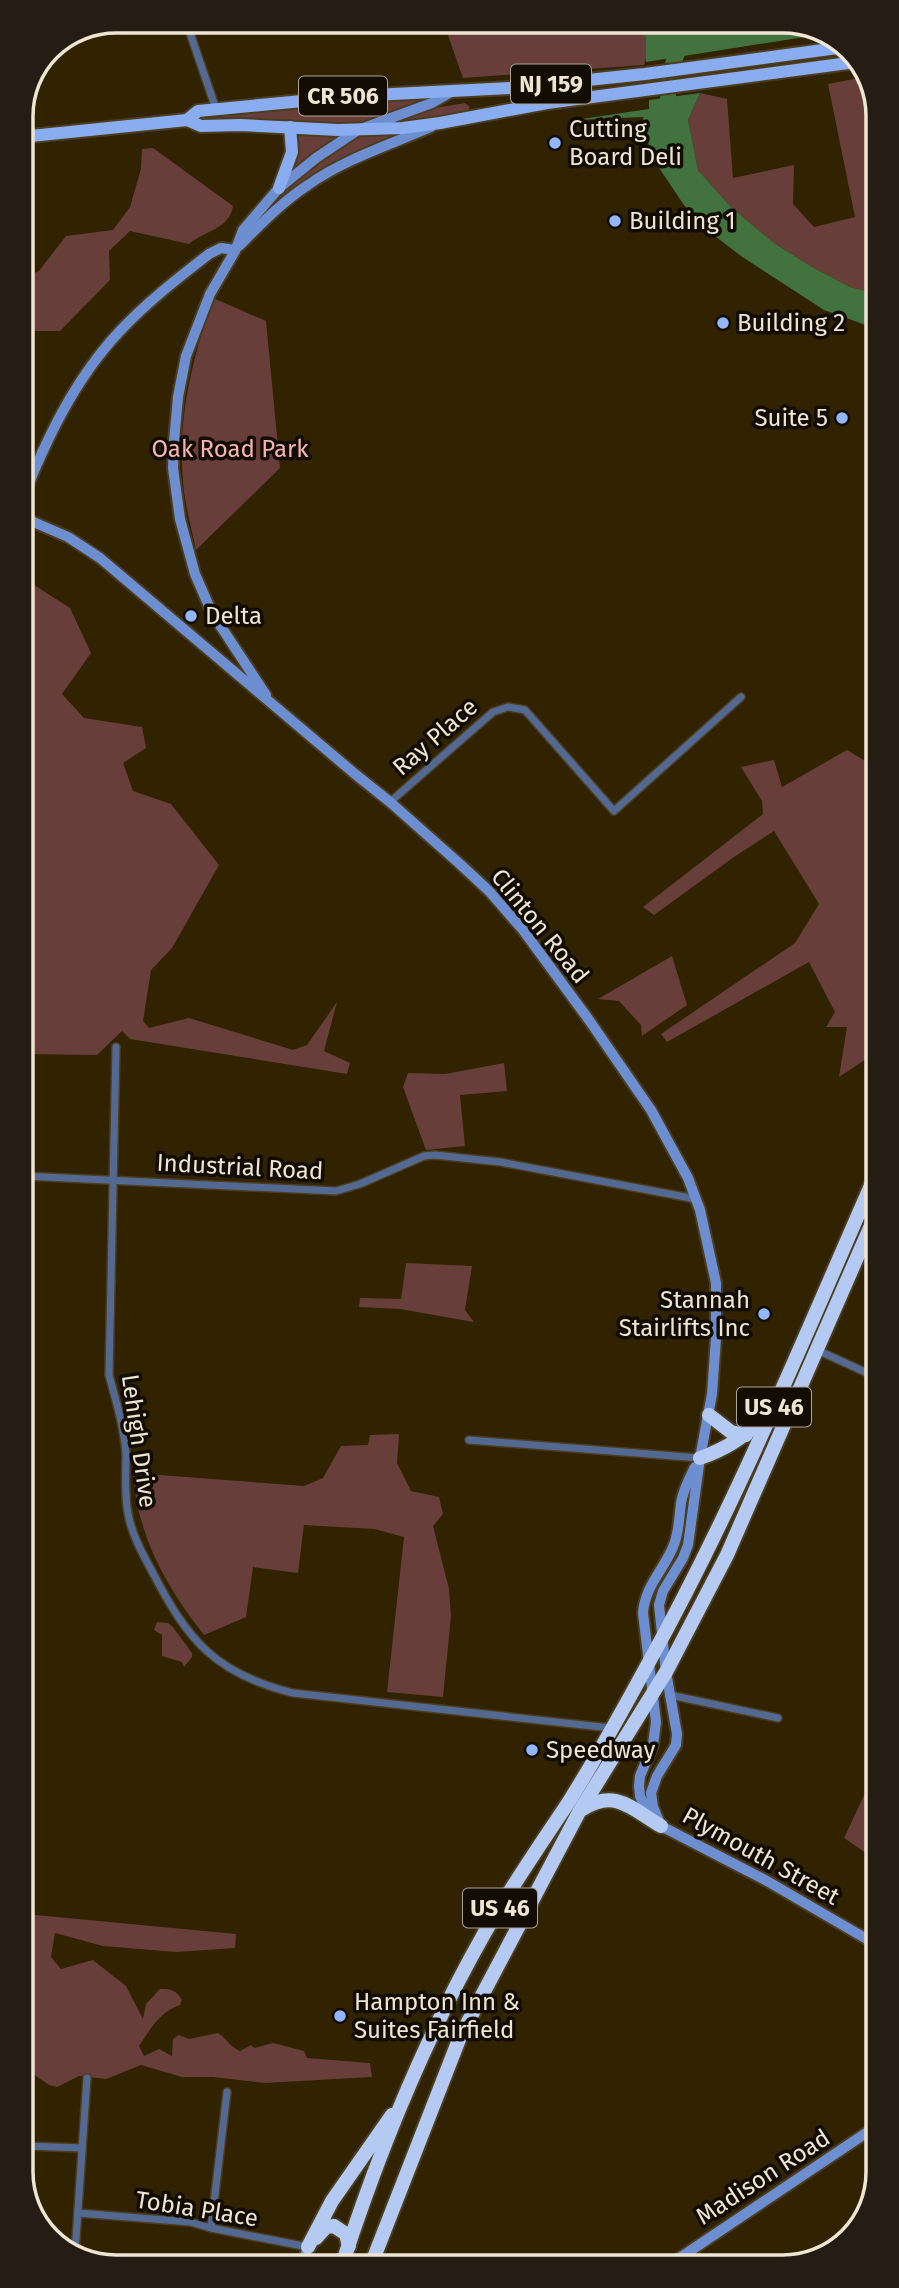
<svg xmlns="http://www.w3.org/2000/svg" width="899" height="2288" font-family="'Fira Sans',sans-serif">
  <rect width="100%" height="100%" fill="#312200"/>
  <g fill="#683e3b">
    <polygon points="443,21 658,21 644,65 463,78"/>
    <polygon points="864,77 873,94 874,293 850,287 812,267 774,243 731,207 698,170 688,120 700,93 727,99 733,178 794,165 793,204 814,227 855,217 828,84"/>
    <polygon points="429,98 362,125 201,122 198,118 312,104"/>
    <polygon points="465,103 470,107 466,113 406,122 403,120 434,108"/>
    <polygon points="300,134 340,137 290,174 299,136"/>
    <path d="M400,134L347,156L315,174L261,217C280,195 335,141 362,136C374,134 388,135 400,134Z"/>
    <path d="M153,148L233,206C230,229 204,231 189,244L130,231L109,251L110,280L60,331H22V278L39,271L66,236L113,230L130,207L141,169L142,149Z"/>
    <path d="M213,298L266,321L280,468L196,550C192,531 187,512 184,492C176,422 191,364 213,298Z"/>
    <polygon points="31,583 70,608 91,653 62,694 84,718 142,727 146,748 123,763 133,791 171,804 219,865 172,948 151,970 143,1021 149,1028 189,1018 293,1050 307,1045 337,1002 324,1051 350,1063 347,1074 130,1039 122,1031 97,1055 23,1054 22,610 25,610"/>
    <polygon points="847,750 867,762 875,779 875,1025 870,1031 874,1054 839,1077 847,1027 826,1027 835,1012 809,962 667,1042 661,1034 795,943 819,904 774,831 734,857 654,915 643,907 763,814 762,801 741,767 774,760 782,787"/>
    <polygon points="672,956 687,1005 642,1036 641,1025 619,1001 598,999"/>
    <polygon points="504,1063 507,1091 460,1095 465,1146 426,1150 403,1087 408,1073 445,1074"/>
    <polygon points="406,1263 472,1266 465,1310 474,1322 400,1309 359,1307 360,1298 401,1299"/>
    <path d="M399,1434L397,1463L411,1491L439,1497L443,1514L433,1526L449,1589L451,1616L443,1697L387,1692L404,1537L374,1529L304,1525L298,1573L253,1567L246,1617L204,1635C166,1587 137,1535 133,1473L304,1486L323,1478L341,1446L368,1445L370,1435Z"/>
    <polygon points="157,1622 168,1623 172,1626 192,1653 192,1657 184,1667 182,1662 162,1656 162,1635 154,1630"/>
    <polygon points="877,1781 877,1842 869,1855 844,1838 867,1789"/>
    <path d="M25,1914L236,1934L235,1948L176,1952L103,1946L55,1933L51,1957L61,1969L93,1960L126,1986L143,2019L146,2004L160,1989C172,1989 176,1990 182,2000L180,2005C159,2012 150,2030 139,2046L144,2056L159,2049L172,2056L173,2039L179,2035L189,2039L218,2033C227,2039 230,2047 240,2051L251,2045L254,2048L273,2043L304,2051L307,2058L370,2063L372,2077L265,2083L213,2077H182L141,2065L106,2079L79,2076L57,2087L49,2085L26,2069Z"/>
  </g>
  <g fill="#42733f">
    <polygon points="632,21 789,21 823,34 646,62 646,37"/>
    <polygon points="700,93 688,120 698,170 731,207 774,243 812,267 850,287 874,293 874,328 824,310 741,256 711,233 684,205 651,156 643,117 575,120 649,109 649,100"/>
  </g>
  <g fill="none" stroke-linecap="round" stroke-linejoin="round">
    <polyline stroke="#42733f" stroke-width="16" points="672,119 666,84 682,39"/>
    <g stroke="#4c3d1e" stroke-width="10">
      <g id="street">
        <polyline points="186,21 216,109"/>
        <polyline points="390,802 493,712 508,707 525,710 614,811 741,697"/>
        <path d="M116,1047L109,1375C116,1401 124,1427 126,1454C126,1474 124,1494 128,1513C131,1533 143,1555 153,1573C188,1641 216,1674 293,1693L611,1728"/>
        <polyline points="24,1176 336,1191 360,1184 424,1156 435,1155 500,1162 696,1199"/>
        <polyline points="817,1350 876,1377"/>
        <polyline points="469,1440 700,1458"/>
        <polyline points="670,1695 778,1718"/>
        <polyline points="26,2146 82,2148"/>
        <polyline points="78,2213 190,2222 211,2228 308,2247"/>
        <polyline points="211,2228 227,2092"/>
        <polyline points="75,2253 87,2078"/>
      </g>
    </g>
    <g stroke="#4c3d1e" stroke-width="14">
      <g id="secondary">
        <path d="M239,246C261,224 282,202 308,185C345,159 389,145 431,127"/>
        <path d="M22,500C46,440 74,380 119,332C146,303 178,278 209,254L221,248L235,250"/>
        <polyline points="22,517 68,537 100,558 355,774 390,802 461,865 489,891 523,930 589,1020 651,1110 688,1178 700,1210 716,1283 716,1338 712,1394 700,1458 688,1545 683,1558 663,1591 659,1605 666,1672 677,1734 676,1745 657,1776 651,1793 653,1807 661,1826"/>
        <polyline points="266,695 212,613 195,574 180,519 173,468 174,441 178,397 186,356 210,294 235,251 243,230 279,188 316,158 358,130 432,103 453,91"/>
        <path d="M695,1467C689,1479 683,1490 681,1503C679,1518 679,1534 673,1547C663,1571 645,1586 643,1613L656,1722L653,1745L640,1776L639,1786L640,1796L646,1810L661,1826L767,1881L877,1945"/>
        <polyline points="672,2263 878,2125"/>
        <polyline points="302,2265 308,2247"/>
      </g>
    </g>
    <g stroke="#4c3d1e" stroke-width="16">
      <g id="primary">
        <polyline points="187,120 198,111 354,96 511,88 645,74 845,47"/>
        <polyline points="21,137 187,120 201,126 240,125 338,130 403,128 440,123 547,103 856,62"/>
        <polyline points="279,188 292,152 290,127"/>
      </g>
    </g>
    <g stroke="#4c3d1e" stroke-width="18">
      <g id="highway">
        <polyline points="709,1415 731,1432 746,1435"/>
        <path d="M700,1458C726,1449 749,1435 767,1412"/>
        <path d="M583,1809C615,1788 632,1809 661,1826"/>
        <polyline points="316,2238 326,2227 334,2226 346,2234 349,2246"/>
        <polyline points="308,2247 332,2201 392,2115"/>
        <path d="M342,2265C379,2151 425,2038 484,1934C510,1888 541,1844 570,1800C598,1755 624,1708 649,1662C736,1505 804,1338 876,1174"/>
        <polyline points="371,2265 460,2037 579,1812 666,1672 727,1555 876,1214"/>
      </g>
    </g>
    <use href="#street" stroke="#546992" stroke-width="7"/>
    <use href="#secondary" stroke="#6d8fd1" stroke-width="10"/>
    <use href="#primary" stroke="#8aadf1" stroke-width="12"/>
    <use href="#highway" stroke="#b4caf3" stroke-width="14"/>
  </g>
  <g fill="#93b7fd" stroke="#130c02" stroke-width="2.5">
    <circle cx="555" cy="143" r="7"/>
    <circle cx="615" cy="221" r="7"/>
    <circle cx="723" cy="323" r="7"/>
    <circle cx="842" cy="418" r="7"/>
    <circle cx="191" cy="616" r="7"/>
    <circle cx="764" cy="1314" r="7"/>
    <circle cx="532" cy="1750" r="7"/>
    <circle cx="340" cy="2016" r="7"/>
  </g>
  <g text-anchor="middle" stroke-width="7" stroke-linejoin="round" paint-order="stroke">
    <g fill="#130c02" stroke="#ada494" stroke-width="2">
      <rect x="511" y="64.5" width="80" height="39" rx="5"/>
      <rect x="299" y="76.5" width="88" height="39" rx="5"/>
      <rect x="737" y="1387.5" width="74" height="39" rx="5"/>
      <rect x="463" y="1888.5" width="74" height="39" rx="5"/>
    </g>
    <g font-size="23" font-weight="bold" fill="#efe5d3">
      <text x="551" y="92">NJ 159</text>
      <text x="343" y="104">CR 506</text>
      <text x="774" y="1415">US 46</text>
      <text x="500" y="1916">US 46</text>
    </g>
    <g font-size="24" fill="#efe5d3" stroke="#130c02" text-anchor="start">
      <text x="569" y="137">Cutting<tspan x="569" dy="28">Board Deli</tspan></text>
      <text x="629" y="229">Building 1</text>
      <text x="737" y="331">Building 2</text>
      <text x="828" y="426" text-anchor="end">Suite 5</text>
      <text x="205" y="624">Delta</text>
      <text x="750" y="1308" text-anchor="end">Stannah<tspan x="750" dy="28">Stairlifts Inc</tspan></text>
      <text x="546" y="1758">Speedway</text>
      <text x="354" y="2010">Hampton Inn &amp;<tspan x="354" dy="28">Suites Fairfield</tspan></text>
    </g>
    <g font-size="24" fill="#f4b4b0" stroke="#130c02">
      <text x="230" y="457">Oak Road Park</text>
    </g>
    <g font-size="24" fill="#efe5d3" stroke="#130c02">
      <text transform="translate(435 737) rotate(-41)" y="8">Ray Place</text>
      <text transform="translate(540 926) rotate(51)" y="8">Clinton Road</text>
      <text transform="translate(240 1167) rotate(3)" y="8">Industrial Road</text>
      <text transform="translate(139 1441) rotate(82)" y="8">Lehigh Drive</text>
      <text transform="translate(761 1856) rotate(29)" y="8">Plymouth Street</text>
      <text transform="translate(763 2177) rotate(-33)" y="8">Madison Road</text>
      <text transform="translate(197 2209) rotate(9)" y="8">Tobia Place</text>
    </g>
  </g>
  <path d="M0 0H899V2288H0ZM116 33H783A83 83 0 0 1 866 116V2172A83 83 0 0 1 783 2255H116A83 83 0 0 1 33 2172V116A83 83 0 0 1 116 33Z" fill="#251d13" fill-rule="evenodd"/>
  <path fill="none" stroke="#efe5d3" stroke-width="3.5" d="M116 33H783A83 83 0 0 1 866 116V2172A83 83 0 0 1 783 2255H116A83 83 0 0 1 33 2172V116A83 83 0 0 1 116 33Z"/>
</svg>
